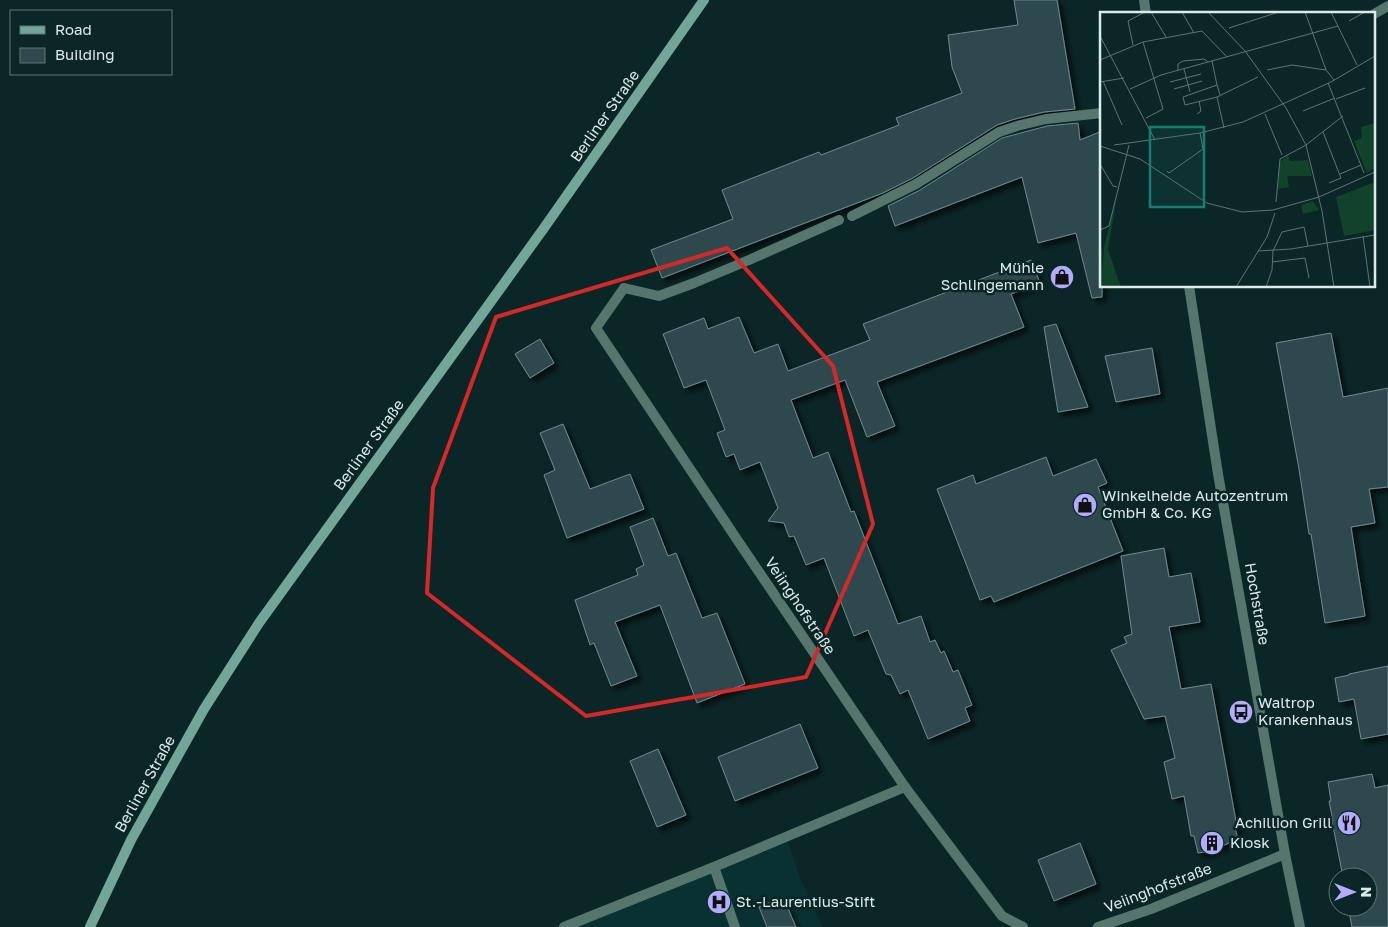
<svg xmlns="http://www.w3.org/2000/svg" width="1388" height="927" font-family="'Golos Text',sans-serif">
  <defs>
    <filter id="shadow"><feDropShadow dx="4.5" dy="4.5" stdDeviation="2.5" flood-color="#0009"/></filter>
  </defs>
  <rect width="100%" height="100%" fill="#0b2626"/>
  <polygon fill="#0a3131" points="786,836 800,878 823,927 564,927"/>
  <g fill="#2f494e" stroke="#6f8a91" filter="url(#shadow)">
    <polygon points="1014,0 1057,0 1075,109 1044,112 1015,119 997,125 913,178 883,193 662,278 651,250 733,219 722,190 819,152 821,155 899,125 896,118 962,93 952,67 948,35 1018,25"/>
    <polygon points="1078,123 1080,140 1102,131 1102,297 1092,298 1076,233 1038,243 1022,177 895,226 888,206 920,190 1002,138 1047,126"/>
    <polygon points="1031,260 1040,283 1011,294 1024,327 877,382 895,426 867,437 845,380 791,400 813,458 828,452 851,512 854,511 898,624 921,616 930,642 935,640 941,653 944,651 953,672 958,670 972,705 965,708 970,721 928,739 908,690 900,694 891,675 886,674 868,630 854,636 824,558 806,565 794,536 789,537 784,523 768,521 778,508 760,462 740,470 734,454 726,457 717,433 725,430 706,380 684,388 663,334 704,318 708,329 739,317 754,353 778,344 788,371 870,340 863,324"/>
    <polygon points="1056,324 1088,407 1058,412 1044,327"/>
    <polygon points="1331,333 1343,397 1388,388 1388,487 1369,489 1375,523 1351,527 1365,616 1325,623 1311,534 1309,534 1299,469 1276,343"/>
    <polygon points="540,339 554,363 530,378 515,354"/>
    <polygon points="1152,348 1160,394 1116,402 1105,356"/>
    <polygon points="563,424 590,489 630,474 644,509 567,538 544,475 555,470 540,433"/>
    <polygon points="1046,457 1053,476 1096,459 1107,483 1098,487 1123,551 994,602 991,596 980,600 937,489 973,475 976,484"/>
    <polygon points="653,518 668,556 676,553 702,618 717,613 745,684 697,703 660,605 615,622 637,676 611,686 594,643 590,645 575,600 638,575 636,569 644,565 630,527"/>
    <polygon points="1164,548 1169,577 1191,573 1200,622 1169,627 1181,689 1211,684 1237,827 1235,828 1238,839 1211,851 1198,853 1194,836 1191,836 1184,796 1172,799 1164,762 1175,758 1165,716 1144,719 1111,650 1127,643 1124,637 1132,634 1121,556"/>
    <polygon points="1388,666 1388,734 1361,739 1354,699 1339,702 1335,678 1349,675 1349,674"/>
    <polygon points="800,724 818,768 735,801 718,757"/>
    <polygon points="658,749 686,815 657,827 630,761"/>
    <polygon points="1372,774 1375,788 1388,785 1388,927 1352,927 1348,907 1368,907 1368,877 1343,877 1332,821 1333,821 1329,801 1331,801 1328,782"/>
    <polygon points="1080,843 1096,884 1054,901 1038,860"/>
    <polygon points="783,897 796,927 767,927 759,907"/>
  </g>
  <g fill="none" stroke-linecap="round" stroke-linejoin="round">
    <g stroke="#55756d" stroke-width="10">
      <polyline points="852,216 916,184 999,132 1017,126 1046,119 1102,113"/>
      <polyline points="624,288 659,296 694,283 749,260 839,220"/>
      <polyline points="714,867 735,927"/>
      <polyline points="564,927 714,867 905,787"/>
    </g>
    <g stroke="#55756d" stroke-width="10">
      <polyline points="1144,0 1146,14"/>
      <polyline points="1374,14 1388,6"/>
      <polyline points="1189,286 1218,474 1285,854 1300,927"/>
      <polyline points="624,288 596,328 738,541 905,787 1002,916 1023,927"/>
      <polyline points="1098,927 1151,909 1285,854"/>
    </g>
    <polyline stroke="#71a698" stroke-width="10" points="90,927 131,840 204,709 259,623 544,228 704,0"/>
  </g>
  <path fill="none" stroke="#d62828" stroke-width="4" stroke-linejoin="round" d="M727,248L833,366L873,524L806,677L586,716L427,593L433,488L496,317Z"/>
  <defs>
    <g id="shop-disc" transform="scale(1.25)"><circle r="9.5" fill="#b1adfa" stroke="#0b2626"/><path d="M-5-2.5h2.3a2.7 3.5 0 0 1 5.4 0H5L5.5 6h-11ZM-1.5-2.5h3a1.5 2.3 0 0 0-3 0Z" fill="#111"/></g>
    <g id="bus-disc" transform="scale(1.25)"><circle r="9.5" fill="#b1adfa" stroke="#0b2626"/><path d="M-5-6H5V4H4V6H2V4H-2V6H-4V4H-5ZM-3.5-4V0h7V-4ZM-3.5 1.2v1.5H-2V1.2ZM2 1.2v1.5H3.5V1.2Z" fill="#111"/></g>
    <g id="restaurant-disc" transform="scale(1.25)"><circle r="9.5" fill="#b1adfa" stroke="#0b2626"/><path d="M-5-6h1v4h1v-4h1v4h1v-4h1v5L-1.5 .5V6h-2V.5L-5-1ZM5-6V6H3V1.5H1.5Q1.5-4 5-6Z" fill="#111"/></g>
    <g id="building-disc" transform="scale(1.25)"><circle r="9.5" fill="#b1adfa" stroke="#0b2626"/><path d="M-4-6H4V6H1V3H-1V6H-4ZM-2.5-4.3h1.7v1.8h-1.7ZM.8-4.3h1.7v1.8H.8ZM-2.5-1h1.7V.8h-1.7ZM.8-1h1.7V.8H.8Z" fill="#111"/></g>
    <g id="hospital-disc" transform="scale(1.25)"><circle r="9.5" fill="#b1adfa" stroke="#0b2626"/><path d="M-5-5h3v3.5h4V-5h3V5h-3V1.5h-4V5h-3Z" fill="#111"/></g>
  </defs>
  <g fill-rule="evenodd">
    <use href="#shop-disc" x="1062" y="277"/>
    <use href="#shop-disc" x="1085" y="505"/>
    <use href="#bus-disc" x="1241" y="712"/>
    <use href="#restaurant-disc" x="1349" y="823"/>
    <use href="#building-disc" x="1212" y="843"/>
    <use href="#hospital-disc" x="719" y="902"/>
  </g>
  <g text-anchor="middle" stroke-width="5" stroke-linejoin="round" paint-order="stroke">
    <g font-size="15" fill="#dbebea" stroke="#0b2626">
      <text transform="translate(605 116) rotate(-55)" y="5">Berliner Straße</text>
      <text transform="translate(369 445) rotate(-54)" y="5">Berliner Straße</text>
      <text transform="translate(1257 604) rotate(80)" y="5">Hochstraße</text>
      <text transform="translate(800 606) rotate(56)" y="5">Veiinghofstraße</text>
      <text transform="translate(145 784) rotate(-61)" y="5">Berliner Straße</text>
      <text transform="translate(1158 888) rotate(-21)" y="5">Veiinghofstraße</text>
    </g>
    <g font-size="15" fill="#dbebea" stroke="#0b2626" text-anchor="start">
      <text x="1044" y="273" text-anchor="end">Mühle<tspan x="1044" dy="17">Schlingemann</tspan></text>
      <text x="1102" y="501">Winkelheide Autozentrum<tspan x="1102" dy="17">GmbH &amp; Co. KG</tspan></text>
      <text x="1258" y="708">Waltrop<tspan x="1258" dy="17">Krankenhaus</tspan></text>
      <text x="1332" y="828" text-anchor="end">Achillion Grill</text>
      <text x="1230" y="848">Kiosk</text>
      <text x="736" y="907">St.-Laurentius-Stift</text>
    </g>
  </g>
  <g transform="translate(1100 12)">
    <rect width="275" height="275" fill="#0b2626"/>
    <path d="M275,111V156L267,161L254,129L262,126L261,115ZM188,143L190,149L208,148L212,164H187L189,175L178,177L179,151ZM275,170V218L244,224L236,185ZM17,184L8,237L21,275H0V240L2,237V262L4,235ZM213,189L219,198L203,202L201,193Z" fill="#11422a"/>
    <path fill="none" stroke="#5e7574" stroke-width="1" d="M51,0L66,25M82,0L94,21M108,0L145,39L186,96L206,133L222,199L234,275M205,0L226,58L234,68M231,0L257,53M249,9L265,0M129,16L179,0M0,24L55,128M43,30L63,97L46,106M33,33L28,9L45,0M0,48L43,30L102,19L127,45M112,49L117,73M84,57L90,80M78,58V52L83,49L104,47L108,50M167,58L192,53L226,58M3,69L22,113M0,70L24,66M70,70L101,62M228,71L264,161M30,77L61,63L238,14M74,77L102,69M117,85L85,93L83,85L117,73L120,83M236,87L265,76M203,99L235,86M97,102L101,99L99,89M165,102L182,143M124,116L117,85L158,65M223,120L241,166L229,171M14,133L100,121L143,110L231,70L275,44M0,134L40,147L107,191L142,200L173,198L219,185L275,160M0,152L13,174L17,175M67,159L69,161L103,137L100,121M240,162L261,153M176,190L180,147L206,133L243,104M0,218L9,214L29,133M263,224L270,275M158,239L191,237L275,223M172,250L205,246L209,266M136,275L167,225L175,201M166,275L172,258L173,239L182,220L204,215L208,234"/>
    <path fill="#197c74" fill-opacity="0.15" stroke="#197c74" stroke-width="2.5" d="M50,115H104V195H50Z"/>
    <rect width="275" height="275" fill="none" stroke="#dbebea" stroke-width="2.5"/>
  </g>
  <rect x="10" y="10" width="162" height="65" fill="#0b2626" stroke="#5e7574"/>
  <rect x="20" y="26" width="25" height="8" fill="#71a698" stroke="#5e7574"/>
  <text x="55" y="35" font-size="15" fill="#dbebea">Road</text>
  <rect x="20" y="48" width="25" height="15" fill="#2f494e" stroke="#5e7574"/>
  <text x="55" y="60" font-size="15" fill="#dbebea">Building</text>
  <g transform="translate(1353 892) rotate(90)"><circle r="24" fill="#0b2626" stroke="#5e7574"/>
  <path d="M0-4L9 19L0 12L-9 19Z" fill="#b1adfa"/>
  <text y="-8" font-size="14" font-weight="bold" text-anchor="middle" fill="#dbebea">N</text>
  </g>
</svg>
